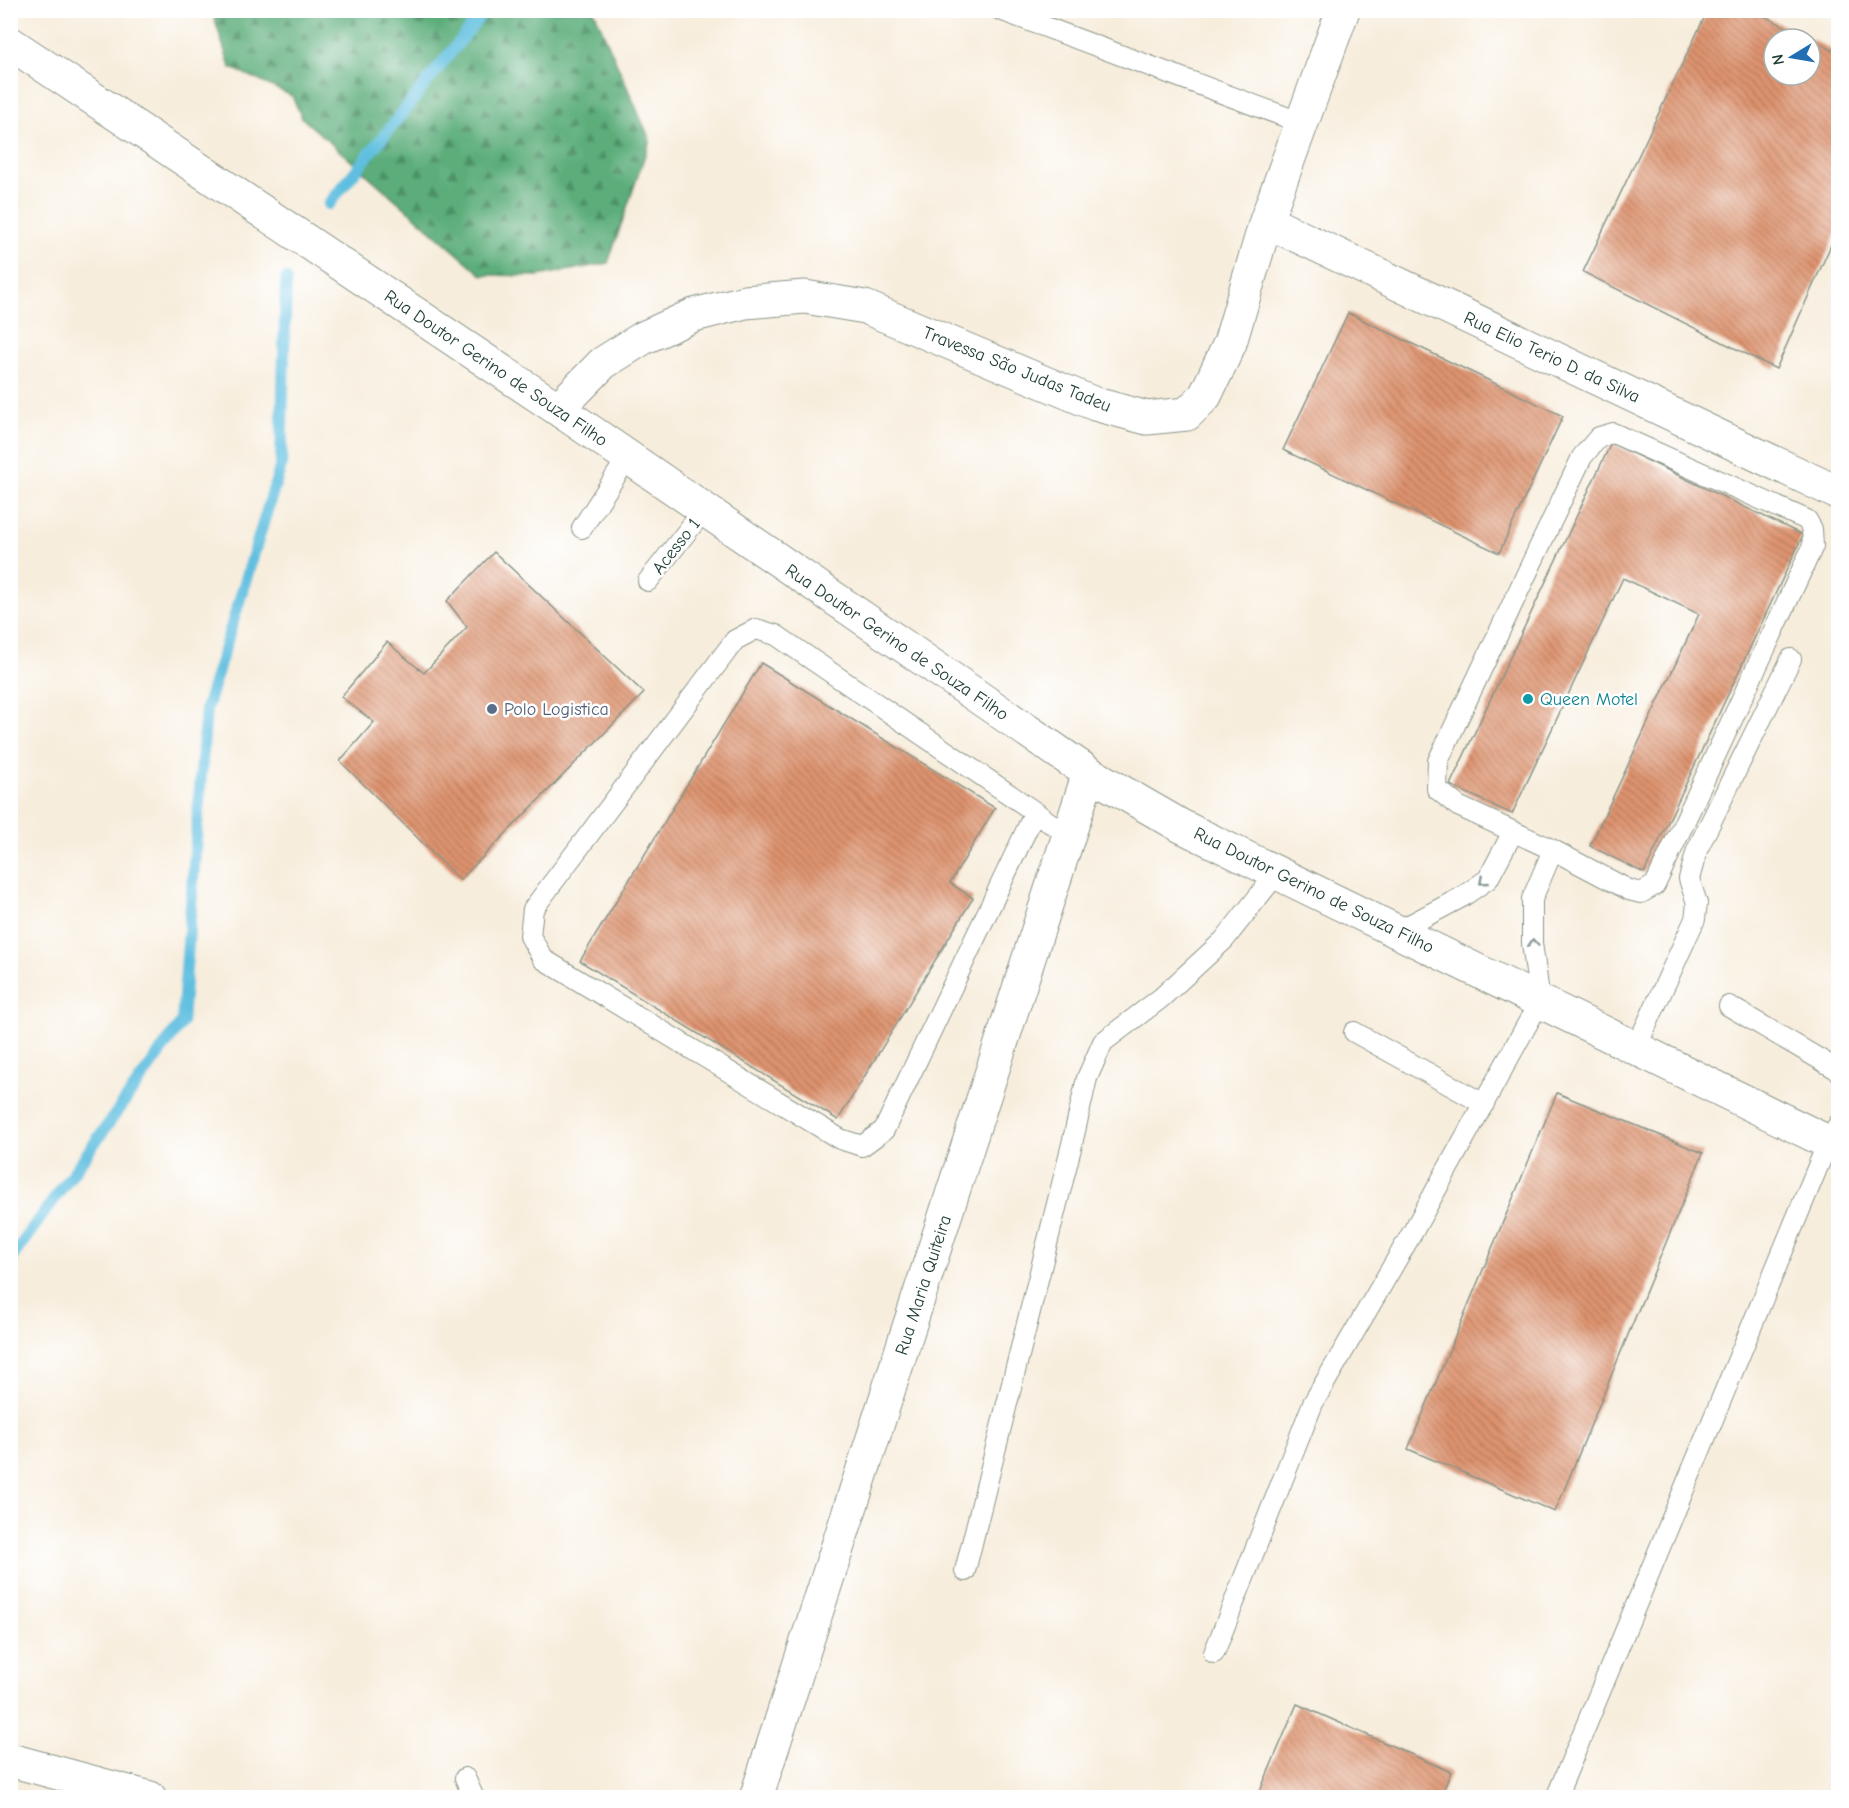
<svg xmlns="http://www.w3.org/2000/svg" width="1849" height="1808" font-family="'Comic Neue',sans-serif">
  <defs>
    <pattern id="forest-firs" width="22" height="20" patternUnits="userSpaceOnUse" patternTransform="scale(1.5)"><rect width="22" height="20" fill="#5cad7a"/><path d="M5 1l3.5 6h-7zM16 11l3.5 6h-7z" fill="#4b8e65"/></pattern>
    <pattern id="building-back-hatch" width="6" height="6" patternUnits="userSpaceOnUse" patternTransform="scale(1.5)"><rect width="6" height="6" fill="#de936e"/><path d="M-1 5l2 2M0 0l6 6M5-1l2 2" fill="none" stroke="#b3795b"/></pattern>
  </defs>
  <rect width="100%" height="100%" fill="#fff"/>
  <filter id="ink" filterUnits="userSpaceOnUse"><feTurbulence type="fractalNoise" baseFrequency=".0167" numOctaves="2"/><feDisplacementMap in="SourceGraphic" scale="12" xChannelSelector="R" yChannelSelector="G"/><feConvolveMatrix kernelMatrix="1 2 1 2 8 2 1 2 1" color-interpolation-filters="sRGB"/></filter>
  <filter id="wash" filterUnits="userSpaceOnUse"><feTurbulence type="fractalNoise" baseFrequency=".008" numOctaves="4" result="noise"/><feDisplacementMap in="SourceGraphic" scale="24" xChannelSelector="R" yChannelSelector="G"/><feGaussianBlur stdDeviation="1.35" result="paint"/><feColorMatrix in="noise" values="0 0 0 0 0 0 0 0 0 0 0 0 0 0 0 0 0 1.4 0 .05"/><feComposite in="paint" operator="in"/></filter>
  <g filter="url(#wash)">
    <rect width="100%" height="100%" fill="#f7eddc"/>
    <polygon fill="url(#forest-firs)" stroke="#3e7557" stroke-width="1.5" points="212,11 594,11 650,140 608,263 538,276 482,275 302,118 292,96 230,67"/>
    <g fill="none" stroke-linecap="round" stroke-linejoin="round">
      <g stroke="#61bfe0" stroke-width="12">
        <polyline points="329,204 485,10"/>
        <polyline points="10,1260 182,1022 206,709 281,465 286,279"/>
      </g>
    </g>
    <g id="blocks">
      <g fill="url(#building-back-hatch)" fill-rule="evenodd">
        <path d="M1708,10H1752L1838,53V229L1776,369L1583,272ZM1774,39H1810V75H1774Z"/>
        <polygon points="1348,313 1563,416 1499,553 1283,450"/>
        <polygon points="1611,443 1803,535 1644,873 1590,846 1699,614 1623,578 1512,814 1450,785"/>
        <polygon points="494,552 644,693 460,880 340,761 374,722 341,697 387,642 424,673 467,627 447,601"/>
        <polygon points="761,663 995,808 950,883 973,898 838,1120 580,961"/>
        <polygon points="1557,1093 1703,1153 1555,1512 1408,1449"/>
        <polygon points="1297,1704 1451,1772 1440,1798 1257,1798"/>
      </g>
    </g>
  </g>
  <g filter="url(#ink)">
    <use href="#blocks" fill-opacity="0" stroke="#8b9588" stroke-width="1.5"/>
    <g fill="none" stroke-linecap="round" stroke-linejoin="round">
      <g stroke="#8b9588" stroke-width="22">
        <g id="service">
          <polyline points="1000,10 1302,123"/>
          <polygon points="1613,433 1807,520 1812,529 1813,546 1655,885 1641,893 1629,890 1553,850 1458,806 1437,789 1438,761 1582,457 1599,437"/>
          <polyline points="582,528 628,457"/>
          <polyline points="648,581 704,510"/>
          <polyline points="1035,812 884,1130 862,1146 840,1139 543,959 530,936 533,909 735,640 756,629 776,635 1035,812 1050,823 1070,832"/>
          <polyline points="1398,931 1462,897 1488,879 1513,832"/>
          <polyline points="1729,1006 1838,1070"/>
          <polyline points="1354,1032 1484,1104"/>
          <polyline points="1636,1048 1695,919 1697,903 1689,879 1697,850 1791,659"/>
          <polyline points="965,1571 1072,1144 1087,1078 1103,1042 1161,998 1224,940 1277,873"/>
          <polyline points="1214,1653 1313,1403 1415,1228 1540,1001 1532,943 1532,899 1553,850"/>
          <polyline points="465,1778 474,1798"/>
          <polyline points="1556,1798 1828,1142 1838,1125"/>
        </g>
      </g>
      <g stroke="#8b9588" stroke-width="35">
        <g id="minor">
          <polyline points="1266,221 1838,493"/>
          <polyline points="558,409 603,363 643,338 694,315 745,302 805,297 865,307 1095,404 1147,418 1187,414 1205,396 1230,343 1266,221 1343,10"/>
          <polyline points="10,1760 150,1798"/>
          <polyline points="756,1798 1089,773"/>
        </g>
      </g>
      <g stroke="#8b9588" stroke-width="35">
        <polyline id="secondary" points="10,43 558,409 1089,773 1181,826 1838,1147"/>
      </g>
      <use href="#service" stroke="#fff" stroke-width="20"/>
      <use href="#minor" stroke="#fff" stroke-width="33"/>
      <use href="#secondary" stroke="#fff" stroke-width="33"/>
    </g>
    <defs><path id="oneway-chevron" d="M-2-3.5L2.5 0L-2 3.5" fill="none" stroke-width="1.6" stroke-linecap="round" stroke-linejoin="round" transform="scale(1.5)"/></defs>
    <g stroke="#8f9e9a">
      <use href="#oneway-chevron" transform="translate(1483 881) rotate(139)"/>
      <use href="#oneway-chevron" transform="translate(1533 943) rotate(-94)"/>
    </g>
  </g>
  <circle fill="#0f9aa8" stroke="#fff" stroke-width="2" cx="1528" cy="699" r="6"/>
  <circle fill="#5c6f8a" stroke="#fff" stroke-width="2" cx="492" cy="709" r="6"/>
  <g text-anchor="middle" stroke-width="5" stroke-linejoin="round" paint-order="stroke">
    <g font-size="18" fill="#1f3d34" stroke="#fff">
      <text transform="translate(1552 357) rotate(25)" y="6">Rua Elio Terio D. da Silva</text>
      <text transform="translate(496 368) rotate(34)" y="6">Rua Doutor Gerino de Souza Filho</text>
      <text transform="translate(1017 369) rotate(22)" y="6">Travessa São Judas Tadeu</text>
      <text transform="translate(676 546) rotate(-52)" y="6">Acesso 1</text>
      <text transform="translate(897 642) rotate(34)" y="6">Rua Doutor Gerino de Souza Filho</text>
      <text transform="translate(1314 890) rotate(26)" y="6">Rua Doutor Gerino de Souza Filho</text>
      <text transform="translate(923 1285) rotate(-72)" y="6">Rua Maria Quiteira</text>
    </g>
    <g font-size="18" fill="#0d838f" stroke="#fff" text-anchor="start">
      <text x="1540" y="705">Queen Motel</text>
    </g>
    <g font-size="18" fill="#4e5e75" stroke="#fff" text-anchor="start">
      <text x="504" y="715">Polo Logistica</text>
    </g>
  </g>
  <rect width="1849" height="1808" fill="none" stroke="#fff" stroke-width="36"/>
  <g transform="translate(1792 57) rotate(259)"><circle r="28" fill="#ffffff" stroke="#a5b1ae" stroke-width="1.5"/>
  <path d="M0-4.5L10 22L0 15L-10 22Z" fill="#1f6fb2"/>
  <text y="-9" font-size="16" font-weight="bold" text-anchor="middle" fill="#1f3d34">N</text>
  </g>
</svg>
